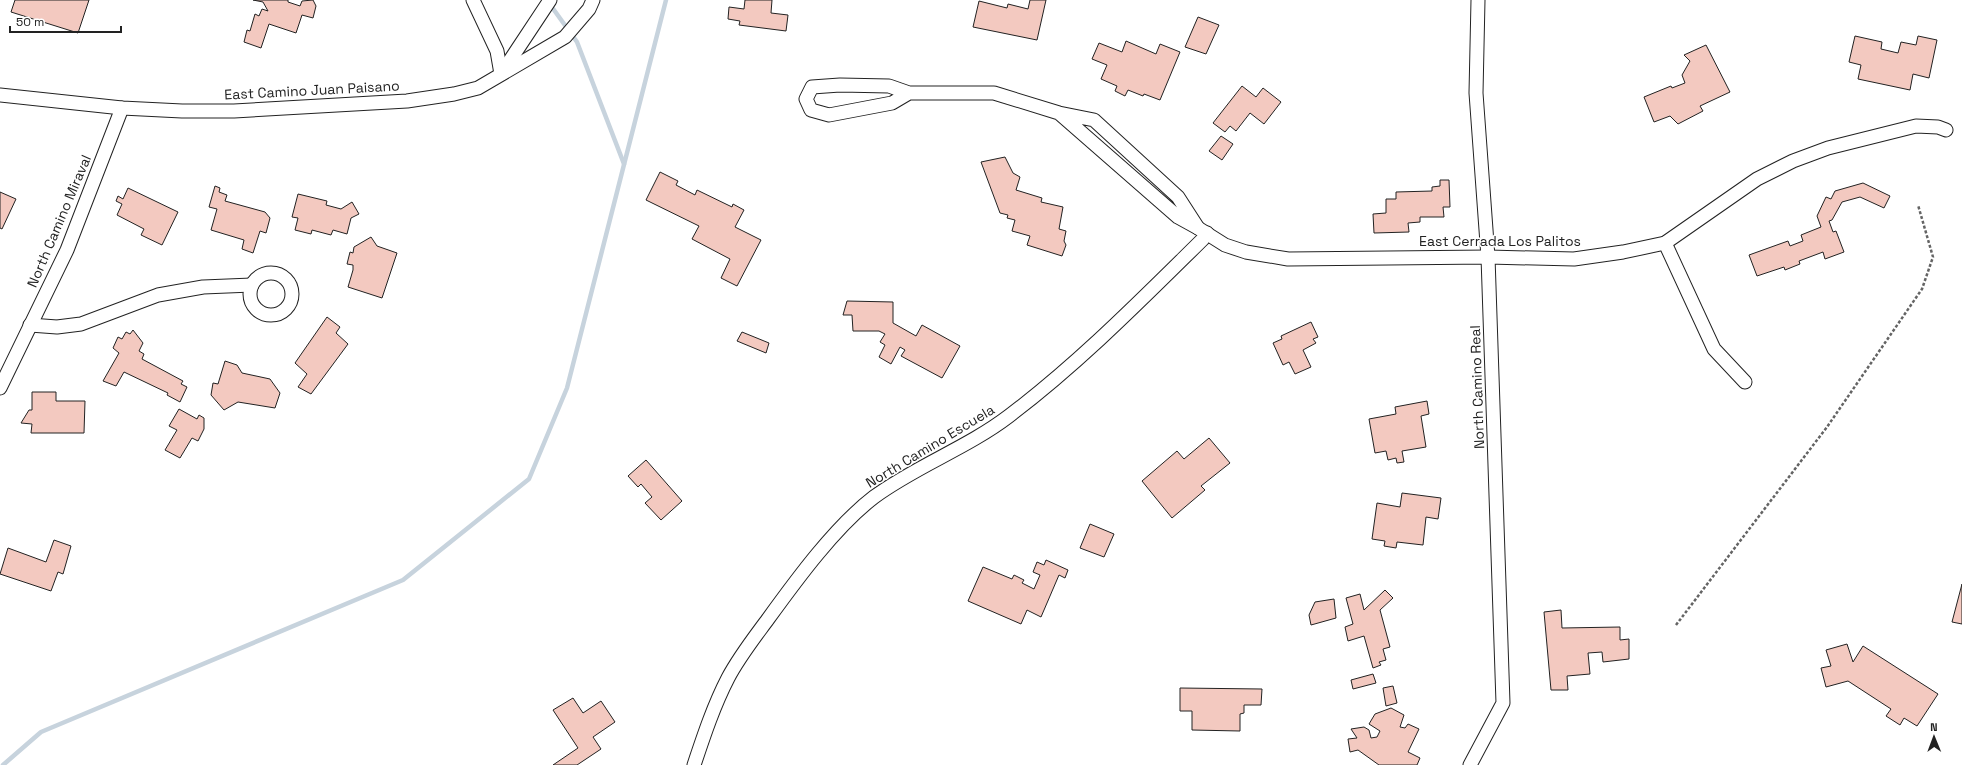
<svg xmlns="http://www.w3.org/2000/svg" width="1962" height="765" font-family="'Space Grotesk',sans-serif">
  <rect width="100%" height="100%" fill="#fff"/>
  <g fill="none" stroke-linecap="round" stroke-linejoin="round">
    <g stroke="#c7d3dd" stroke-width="4.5">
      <polyline points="549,3 577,42 624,164"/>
      <polyline points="3,765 41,732 403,580 529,479 567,388 666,0"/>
    </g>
  </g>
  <g fill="#f3c9c0" stroke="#222">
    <polygon points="15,0 89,0 78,33 11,12"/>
    <polygon points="253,0 288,0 288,2 300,6 302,1 313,0 316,6 313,18 302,15 296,33 269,24 261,48 244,42 247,30 250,31 255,14 259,16 262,9 268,11 263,2"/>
    <polygon points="745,0 772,0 771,13 788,15 786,31 739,25 740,21 728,19 729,7 744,9"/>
    <polygon points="1030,0 1046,0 1037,40 973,27 979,1 1007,8 1008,4 1028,9"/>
    <polygon points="1198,17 1219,25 1206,54 1185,47"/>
    <polygon points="1855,36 1882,42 1881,49 1898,53 1901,42 1916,45 1918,36 1937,40 1929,78 1913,74 1910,90 1858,79 1861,65 1849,62"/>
    <polygon points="1126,41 1156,54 1160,44 1180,52 1160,100 1144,94 1143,96 1128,90 1125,96 1115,91 1117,86 1101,79 1107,65 1092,59 1099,43 1122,52"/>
    <polygon points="1706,45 1730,92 1700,106 1703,111 1678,124 1670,116 1654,122 1644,97 1671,86 1672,88 1685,83 1682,75 1690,61 1684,55"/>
    <polygon points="1242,86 1256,97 1263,88 1281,102 1264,124 1250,113 1236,131 1230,126 1225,132 1213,123"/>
    <polygon points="1221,136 1233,144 1222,160 1209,151"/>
    <polygon points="1005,157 1013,173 1020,177 1016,190 1042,198 1041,202 1063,207 1059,229 1066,231 1064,241 1066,245 1062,256 1027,245 1030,236 1012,231 1015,220 1007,218 1008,215 1000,213 981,162"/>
    <polygon points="660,172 678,181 676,185 695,195 697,190 732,207 733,204 744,210 735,227 761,240 737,286 721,278 730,259 692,239 699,226 646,200"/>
    <polygon points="1440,180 1449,180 1450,207 1443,207 1444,217 1420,217 1420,222 1408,223 1409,232 1374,233 1373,214 1386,213 1386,199 1396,199 1396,192 1432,191 1432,187 1440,186"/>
    <polygon points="1863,183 1890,196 1884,208 1860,197 1842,202 1832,220 1829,221 1833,232 1836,231 1844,252 1825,259 1823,252 1799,261 1800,264 1785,270 1784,267 1757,276 1749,255 1788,241 1790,246 1803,241 1801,235 1821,227 1817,216 1826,197 1831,199 1835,191"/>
    <polygon points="215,186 220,188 219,192 227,195 225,201 265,212 270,218 266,233 260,231 253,253 242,249 244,240 211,230 217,209 209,207"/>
    <polygon points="128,188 178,212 162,245 141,235 144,229 117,215 122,204 116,201 118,196 123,199"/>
    <polygon points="0,192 16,199 2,229 0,228"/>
    <polygon points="298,194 327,201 326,205 341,209 352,202 359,214 351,218 347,234 333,230 331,235 312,230 311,234 295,230 298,218 292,217"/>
    <polygon points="371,237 377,246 397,253 382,298 348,287 353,270 353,265 347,264 350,252 353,253 354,247"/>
    <polygon points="847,301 893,302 893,323 916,336 922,325 960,346 942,378 901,356 905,350 900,347 891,364 879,357 885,345 880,342 885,334 879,331 853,331 852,315 843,315"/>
    <polygon points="327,317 340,327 336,333 348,344 311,394 298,387 307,374 295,363"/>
    <polygon points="1311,322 1318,337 1313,339 1316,343 1303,350 1311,367 1295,374 1289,362 1283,365 1273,343 1282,339 1281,336"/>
    <polygon points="133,330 143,343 139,351 144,354 142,359 183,381 181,384 187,387 180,402 167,395 168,393 124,372 116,386 103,381 119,353 113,348 118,337 122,339 126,332 130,334"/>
    <polygon points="742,332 769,343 766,353 737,341"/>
    <polygon points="225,361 237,365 242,373 270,379 280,393 275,408 238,402 224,410 211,395 213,383 218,384"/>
    <polygon points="32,392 56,392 56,401 85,401 84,433 31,433 32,424 21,423 29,410 32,410"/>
    <polygon points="1427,401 1429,414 1421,416 1426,447 1402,451 1404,462 1397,463 1396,458 1388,460 1386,451 1375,453 1369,419 1396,414 1395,407"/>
    <polygon points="179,409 197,419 199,415 204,418 204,429 198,441 192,438 180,458 165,450 177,430 169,426"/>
    <polygon points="1209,438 1230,463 1201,486 1205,490 1172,518 1142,481 1177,451 1184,459"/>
    <polygon points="646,460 682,501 661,520 645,503 652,497 641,484 638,487 628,476"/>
    <polygon points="1402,493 1441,498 1438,519 1426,517 1423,545 1397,542 1396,548 1384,546 1385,541 1372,539 1377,503 1400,507"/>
    <polygon points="1090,524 1114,534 1104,557 1080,548"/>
    <polygon points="54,540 71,546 63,574 58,572 51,591 0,574 8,548 46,562"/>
    <polygon points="1046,560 1068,570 1065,578 1059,575 1041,617 1027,610 1021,624 968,601 983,567 1012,579 1014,575 1024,580 1022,583 1034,589 1040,575 1033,572 1037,562 1044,565"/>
    <polygon points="1962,584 1962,624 1952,622"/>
    <polygon points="1385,590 1393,598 1380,610 1390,647 1383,649 1386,660 1379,662 1381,665 1373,668 1364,636 1348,641 1345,627 1353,624 1346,598 1360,594 1364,610"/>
    <polygon points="1334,599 1336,618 1311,625 1309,615 1315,602"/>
    <polygon points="1561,610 1562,628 1620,627 1620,640 1629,639 1629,659 1603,662 1602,652 1588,653 1590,674 1567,676 1568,690 1551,690 1544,612"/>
    <polygon points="1847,644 1853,662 1863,646 1938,694 1917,726 1904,718 1900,725 1886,716 1891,709 1848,681 1826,687 1821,668 1831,666 1826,650"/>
    <polygon points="1373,674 1376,683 1353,689 1351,680"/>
    <polygon points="1393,686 1397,703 1386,706 1383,688"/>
    <polygon points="1180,688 1262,689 1261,705 1244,705 1244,713 1240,714 1240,731 1192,730 1192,711 1180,711"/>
    <polygon points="573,698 583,713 601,701 615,722 593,737 601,749 577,765 553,765 578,748 553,710"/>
    <polygon points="1391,708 1404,715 1400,727 1405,728 1408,724 1419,729 1408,752 1420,758 1417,765 1379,765 1358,750 1350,752 1348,739 1357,738 1351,729 1364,727 1369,730 1371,738 1377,737 1380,731 1369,724 1375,714"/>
  </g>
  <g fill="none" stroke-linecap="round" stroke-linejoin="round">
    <g stroke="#222" stroke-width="15">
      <g id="street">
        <polyline points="473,0 497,51 501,74"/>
        <polyline points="503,71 550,0"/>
        <polyline points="909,93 892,103 829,115 811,110 806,99 812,87 840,85 889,86 909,93 994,93 1059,113 1094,120 1178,197 1198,228 1178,217 1059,113"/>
        <polyline points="0,95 122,108 182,111 234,111 407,101 454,94 478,88 565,37 589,9 593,0"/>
        <polyline points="1198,228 1225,245 1246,252 1288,259 1488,257 1574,259 1623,252 1665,243 1757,179 1793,161 1828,148 1916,126 1938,127 1946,130"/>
        <polyline points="1665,243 1714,349 1745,382"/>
        <circle cx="271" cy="294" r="21"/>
        <polyline points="30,325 57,327 81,324 158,295 203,287 252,285"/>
        <polyline points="0,388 67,250 122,108"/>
        <path d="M694,765C704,735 714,705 728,678C739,657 754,638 768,619C797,579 835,527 874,497C916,466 967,448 1009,416C1079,363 1140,301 1203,239L1207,233"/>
        <polyline points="1470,765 1503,703 1488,257 1476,93 1478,0"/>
      </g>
    </g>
    <polyline stroke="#646464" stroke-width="2.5" stroke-dasharray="3 2" stroke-linecap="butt" points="1676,625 1827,427 1922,289 1933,257 1918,205"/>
    <use href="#street" stroke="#fff" stroke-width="13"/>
  </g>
  <g text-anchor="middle" stroke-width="3" stroke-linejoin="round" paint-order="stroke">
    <g font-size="14" fill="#222" stroke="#fff">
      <text transform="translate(312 90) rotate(-3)" y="5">East Camino Juan Paisano</text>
      <text transform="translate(59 221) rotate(-67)" y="5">North Camino Miraval</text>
      <text x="1500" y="246">East Cerrada Los Palitos</text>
      <text transform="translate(1477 387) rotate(-92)" y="5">North Camino Real</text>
      <text transform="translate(930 446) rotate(-31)" y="5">North Camino Escuela</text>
    </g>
  </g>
  <g transform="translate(1934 737) rotate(359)" stroke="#ffffff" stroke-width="3" paint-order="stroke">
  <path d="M0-3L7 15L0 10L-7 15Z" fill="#222222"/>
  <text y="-6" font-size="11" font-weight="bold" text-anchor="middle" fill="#222222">N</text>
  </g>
  <path d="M10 26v6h111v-6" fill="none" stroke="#222222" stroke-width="2"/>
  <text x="16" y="26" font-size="12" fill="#222222" stroke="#ffffff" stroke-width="3" paint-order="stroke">50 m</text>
</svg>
